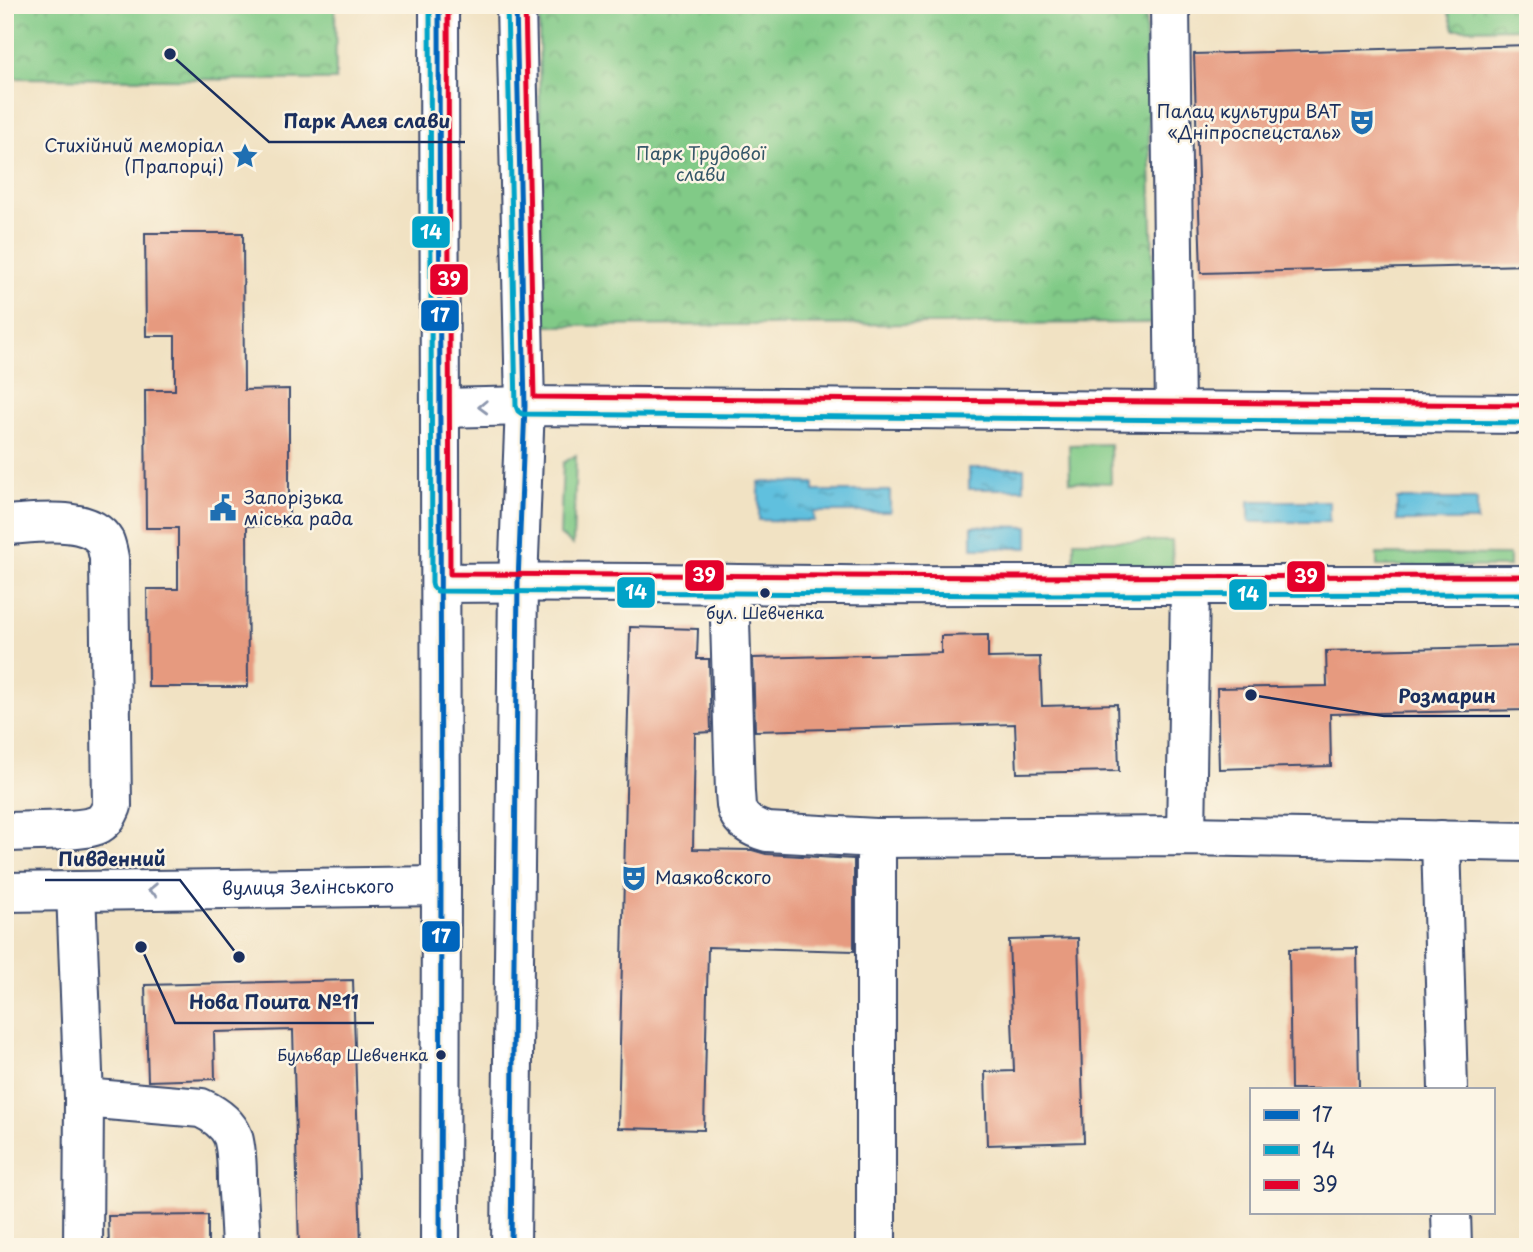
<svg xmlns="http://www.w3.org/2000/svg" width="1533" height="1252" font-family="'Playpen Sans',sans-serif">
  <defs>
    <pattern id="park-crowns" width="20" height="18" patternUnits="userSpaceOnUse" patternTransform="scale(1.75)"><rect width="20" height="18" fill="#81ca87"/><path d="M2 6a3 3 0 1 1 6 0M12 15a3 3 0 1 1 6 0" fill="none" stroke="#69a472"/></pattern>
    <pattern id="water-ripples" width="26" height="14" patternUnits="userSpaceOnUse" patternTransform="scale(1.75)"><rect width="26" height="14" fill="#60c0de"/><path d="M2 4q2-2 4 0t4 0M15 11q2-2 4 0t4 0" fill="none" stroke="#4e9cb7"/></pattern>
  </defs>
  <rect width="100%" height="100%" fill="#fcf5e5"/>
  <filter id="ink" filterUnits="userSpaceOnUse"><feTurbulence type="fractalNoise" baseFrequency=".0143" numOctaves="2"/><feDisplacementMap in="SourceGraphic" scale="14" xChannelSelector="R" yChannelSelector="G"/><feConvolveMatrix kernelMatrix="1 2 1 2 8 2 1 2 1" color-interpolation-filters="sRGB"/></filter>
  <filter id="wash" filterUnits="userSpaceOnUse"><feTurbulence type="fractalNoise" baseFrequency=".00686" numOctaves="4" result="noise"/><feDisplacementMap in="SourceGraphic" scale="28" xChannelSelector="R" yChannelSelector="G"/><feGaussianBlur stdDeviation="1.57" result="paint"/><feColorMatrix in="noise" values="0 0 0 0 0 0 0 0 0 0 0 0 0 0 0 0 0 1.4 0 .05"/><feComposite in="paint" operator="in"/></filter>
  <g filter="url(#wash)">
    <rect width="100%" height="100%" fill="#f1e2c3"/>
    <g fill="#81ca87" stroke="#4e7c72" stroke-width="2">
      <polygon points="1110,444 1111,483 1070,482 1069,445"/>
      <polygon points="576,455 573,545 560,535 563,463"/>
      <polygon points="1074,541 1172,541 1173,567 1074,568"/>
      <polygon points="1377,554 1509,555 1509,567 1377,566"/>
    </g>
    <g fill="url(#park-crowns)" stroke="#4e7c72" stroke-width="2">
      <polygon points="5,5 335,5 336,80 5,78"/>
      <polygon points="539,5 1145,5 1155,323 541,326"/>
      <polygon points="1446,5 1528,5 1528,28 1454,29"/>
    </g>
    <g fill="url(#water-ripples)" stroke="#3e789e" stroke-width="2">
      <rect x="969" y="468" width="55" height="21"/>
      <polygon points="759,482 814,483 814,491 890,491 890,512 814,512 814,521 759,520"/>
      <rect x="1397" y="499" width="80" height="22"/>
      <rect x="1249" y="501" width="80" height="21"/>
      <polygon points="972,526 1028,527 1028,548 972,548"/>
    </g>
    <g id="blocks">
      <g fill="#e69a7f">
        <polygon points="1528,45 1528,265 1201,273 1194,54"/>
        <polygon points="145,233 243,233 244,390 289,389 289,526 247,526 248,687 148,687 147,589 178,589 178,528 146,528 145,390 175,390 175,336 146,336"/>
        <polygon points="630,627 698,629 697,659 709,659 711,732 695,733 693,849 752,850 766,854 854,859 854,951 708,947 704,1130 618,1128"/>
        <polygon points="988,635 988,658 1040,657 1042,706 1117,704 1119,771 1017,773 1015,724 755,731 753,658 941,653 941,636"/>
        <polygon points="1528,646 1528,710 1330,714 1331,766 1219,769 1217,688 1327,686 1326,651"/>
        <polygon points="1078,938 1084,1142 987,1145 985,1072 1014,1071 1009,940"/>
        <polygon points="1357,948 1359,1089 1291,1089 1289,949"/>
        <polygon points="353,980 361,1247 299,1247 293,1030 214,1032 215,1079 148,1081 145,985"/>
        <polygon points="208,1215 208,1247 109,1247 108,1216"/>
      </g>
    </g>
  </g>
  <g filter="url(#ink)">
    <use href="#blocks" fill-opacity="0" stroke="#3b4a6d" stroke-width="2"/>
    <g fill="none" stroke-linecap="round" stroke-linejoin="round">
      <g stroke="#3b4a6d" stroke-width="42">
        <g id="minor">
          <polyline points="1170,5 1175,411"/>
          <polyline points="441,408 525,406 1528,414"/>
          <path d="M5,525C33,524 89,514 105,542C107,547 108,553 109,558L112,806C109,813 106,820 99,824C86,832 24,831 5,832"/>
          <path d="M441,583C574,581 707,584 840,585C1069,587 1298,586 1528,585"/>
          <path d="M729,585L735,793C736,799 735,807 738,812C743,823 756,829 767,832L876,838V1247"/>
          <polyline points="1186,836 1190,587"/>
          <polyline points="876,838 1186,836 1528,842"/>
          <polyline points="1441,840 1448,1089"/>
          <polyline points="76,891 84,1098 83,1247"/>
          <path id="s1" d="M5,892L441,886"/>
          <path d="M84,1098L201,1108C214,1114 228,1124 233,1137C237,1151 237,1167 237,1181C239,1203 240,1225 241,1247"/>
          <polyline points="1451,1212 1452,1247"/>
        </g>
      </g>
      <g stroke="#3b4a6d" stroke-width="42">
        <g id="major">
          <polyline points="439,5 441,886 440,1247"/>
          <polyline points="511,1247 518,582 525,406 516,5"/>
        </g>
      </g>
      <use href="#minor" stroke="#fff" stroke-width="38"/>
      <use href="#major" stroke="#fff" stroke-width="38"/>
      <g stroke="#fcf5e5" stroke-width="10">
        <g id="bus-1">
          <polyline points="439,5 441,886 440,1247"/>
          <polyline points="511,1247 518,582 525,406 516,5"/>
        </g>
      </g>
      <g stroke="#fcf5e5" stroke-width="10">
        <g id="bus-2">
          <polyline points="430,5 432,583 433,587 437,591 1012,595 1528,594"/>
          <polyline points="507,5 516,406 518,411 522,414 1528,423"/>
        </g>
      </g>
      <g stroke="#fcf5e5" stroke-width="10">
        <g id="bus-3">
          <polyline points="448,5 450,574 1012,577 1528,576"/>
          <polyline points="525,5 534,397 1528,405"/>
        </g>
      </g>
      <use href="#bus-1" stroke="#0065bd" stroke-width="5"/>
      <use href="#bus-2" stroke="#01a3c8" stroke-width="5"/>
      <use href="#bus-3" stroke="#e4002b" stroke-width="5"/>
    </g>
    <defs><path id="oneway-chevron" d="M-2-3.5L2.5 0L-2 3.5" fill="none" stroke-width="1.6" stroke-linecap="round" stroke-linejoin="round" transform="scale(1.75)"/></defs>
    <g stroke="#8d97ae">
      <use href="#oneway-chevron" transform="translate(483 407) rotate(178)"/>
      <use href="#oneway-chevron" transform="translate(153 890) rotate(179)"/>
    </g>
  </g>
  <defs>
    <g id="theatre-bare" transform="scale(2.1)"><path d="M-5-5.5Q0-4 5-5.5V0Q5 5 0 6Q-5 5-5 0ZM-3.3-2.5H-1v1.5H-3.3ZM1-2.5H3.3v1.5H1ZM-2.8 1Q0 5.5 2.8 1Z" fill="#1f6fb2" stroke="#fcf5e5" stroke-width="2.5" paint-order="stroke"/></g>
    <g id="sight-bare" transform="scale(2.1)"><path d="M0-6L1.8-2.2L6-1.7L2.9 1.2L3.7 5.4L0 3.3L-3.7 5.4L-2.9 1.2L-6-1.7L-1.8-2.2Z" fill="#1f6fb2" stroke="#fcf5e5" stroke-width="2.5" paint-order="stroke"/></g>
    <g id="civic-bare" transform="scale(2.1)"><path d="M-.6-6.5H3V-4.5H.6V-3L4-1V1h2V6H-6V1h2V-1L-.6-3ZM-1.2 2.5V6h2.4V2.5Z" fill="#1f6fb2" stroke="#fcf5e5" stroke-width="2.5" paint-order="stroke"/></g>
  </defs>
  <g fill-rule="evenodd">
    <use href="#theatre-bare" x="1362" y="122"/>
    <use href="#sight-bare" x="245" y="156"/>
    <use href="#civic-bare" x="223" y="508"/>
    <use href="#theatre-bare" x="634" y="878"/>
  </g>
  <g fill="#1b2f5e" stroke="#fcf5e5" stroke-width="2.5">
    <circle cx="765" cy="593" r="6"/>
    <circle cx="441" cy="1055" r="6"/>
  </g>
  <g text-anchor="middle" stroke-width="5" stroke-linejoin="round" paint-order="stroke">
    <g font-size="16" fill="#1b2f5e" stroke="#fcf5e5">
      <text x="765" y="619">бул. Шевченка</text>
      <text x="428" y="1061" text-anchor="end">Бульвар Шевченка</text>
    </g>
    <g font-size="18" fill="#1b2f5e" stroke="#fcf5e5" text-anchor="end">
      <text x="1341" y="118">Палац культури ВАТ<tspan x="1341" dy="21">«Дніпроспецсталь»</tspan></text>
      <text x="224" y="152">Стихійний меморіал<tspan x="224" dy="21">(Прапорці)</tspan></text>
      <text x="244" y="504" text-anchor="start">Запорізька<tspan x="244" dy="21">міська рада</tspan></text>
      <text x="655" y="884" text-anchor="start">Маяковского</text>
    </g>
    <g font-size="18" fill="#345668" stroke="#fcf5e5">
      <text x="701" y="160">Парк Трудової<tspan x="701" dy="21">слави</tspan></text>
    </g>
    <g font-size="18" fill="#1b2f5e" stroke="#fcf5e5">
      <text dy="6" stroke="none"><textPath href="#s1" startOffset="303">вулиця Зелінського</textPath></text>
    </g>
  </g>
  <path fill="none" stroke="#1b2f5e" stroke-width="2.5" d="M170 54L269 142H465M1251 695L1384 716H1510M239 957L180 880H45M141 947L175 1023H374"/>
  <g fill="#1b2f5e" stroke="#fcf5e5" stroke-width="2.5">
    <circle cx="170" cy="54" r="7"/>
    <circle cx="1251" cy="695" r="7"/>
    <circle cx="239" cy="957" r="7"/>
    <circle cx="141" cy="947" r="7"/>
  </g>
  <g font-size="19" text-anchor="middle" font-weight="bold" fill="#1b2f5e" stroke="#fcf5e5" stroke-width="5" stroke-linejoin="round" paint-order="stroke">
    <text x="367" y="128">Парк Алея слави</text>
    <text x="1447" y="703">Розмарин</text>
    <text x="112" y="866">Пивденний</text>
    <text x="274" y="1009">Нова Пошта №11</text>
  </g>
  <g stroke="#fcf5e5" stroke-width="2.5">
    <rect x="411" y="215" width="40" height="34" rx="7" fill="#01a3c8"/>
    <rect x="429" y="263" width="40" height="33" rx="7" fill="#e4002b"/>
    <rect x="420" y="299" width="40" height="33" rx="7" fill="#0065bd"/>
    <rect x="684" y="559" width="41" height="33" rx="7" fill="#e4002b"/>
    <rect x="1286" y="560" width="40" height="33" rx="7" fill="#e4002b"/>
    <rect x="616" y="576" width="40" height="33" rx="7" fill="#01a3c8"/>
    <rect x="1228" y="578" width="40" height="33" rx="7" fill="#01a3c8"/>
    <rect x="421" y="920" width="40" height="33" rx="7" fill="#0065bd"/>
  </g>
  <g font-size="19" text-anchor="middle" font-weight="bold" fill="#fff">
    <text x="431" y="239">14</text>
    <text x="449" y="286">39</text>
    <text x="440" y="322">17</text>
    <text x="704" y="582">39</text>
    <text x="1306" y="583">39</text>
    <text x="636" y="599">14</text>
    <text x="1248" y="601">14</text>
    <text x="441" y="943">17</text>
  </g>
  <rect width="1533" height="1252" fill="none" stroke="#fcf5e5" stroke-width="28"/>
  <rect x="1250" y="1088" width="245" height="126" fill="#fcf5e5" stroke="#a2a6af" stroke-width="2"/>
  <rect x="1264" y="1110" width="35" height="10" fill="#0065bd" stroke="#a2a6af" stroke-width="2"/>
  <text x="1312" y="1122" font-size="21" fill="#1b2f5e">17</text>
  <rect x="1264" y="1145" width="35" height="10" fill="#01a3c8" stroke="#a2a6af" stroke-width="2"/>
  <text x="1312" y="1158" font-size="21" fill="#1b2f5e">14</text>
  <rect x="1264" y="1180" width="35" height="10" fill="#e4002b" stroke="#a2a6af" stroke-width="2"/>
  <text x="1312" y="1192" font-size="21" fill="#1b2f5e">39</text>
</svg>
